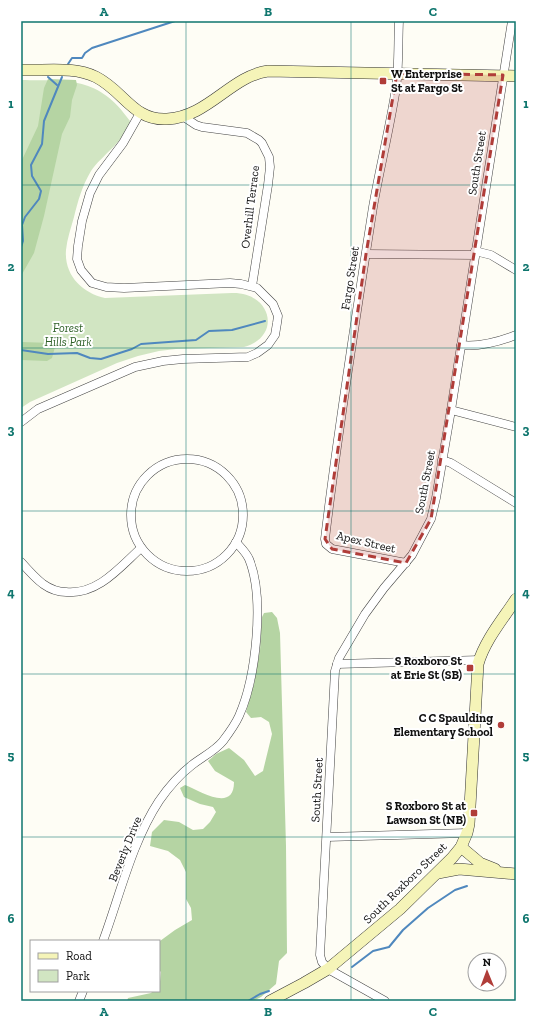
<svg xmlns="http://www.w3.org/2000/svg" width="537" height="1022" font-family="'Zilla Slab',serif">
  <rect width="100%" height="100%" fill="#fefdf5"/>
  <path fill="#d1e5c2" d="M21,80C70,81 98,76 130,121C127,139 101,156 91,171C82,186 78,201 74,217C71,228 67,239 66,250C64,275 82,293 105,298L232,293C272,292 282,337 244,347L176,349L159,351L138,356L117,363L30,402L21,408Z"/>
  <g fill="#b5d4a3">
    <polygon points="48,79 76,80 77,85 72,100 70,117 62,134 44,216 34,253 21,276 21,162 38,126 44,88"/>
    <polygon points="21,342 52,343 55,347 52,358 47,361 21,360"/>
    <path d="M272,612L277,618L280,633L286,846L287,953L279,961L276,984L261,997L253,1001H127L128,998L151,993L153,991H159L161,972L159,970L160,941L175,930L192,920L191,908L186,899V872L180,860L168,851L150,846L152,832L164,820L179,822L193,830L203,829L210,822L216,812L213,807L200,804L184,797L180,788L185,785C200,791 234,813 234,782L215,771L208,761L216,754L229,748L244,760L255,776L263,771L272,734L269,722L261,717L251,718L246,712L254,684L260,650L262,617L264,613Z"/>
  </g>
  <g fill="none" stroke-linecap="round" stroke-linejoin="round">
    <g stroke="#4f88be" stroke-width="2">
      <polyline points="68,64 72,58 82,58 85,53 92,48 175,21"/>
      <polyline points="48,77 57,85"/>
      <polyline points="21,247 23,241 22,225 25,217 39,199 41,191 32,176 31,165 42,144 44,121 62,77"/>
      <polyline points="21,350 48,354 77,353 90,358 101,359 132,349 141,344 196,340 209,331 232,330 265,321"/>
      <polyline points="352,967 373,951 389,947 403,930 428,908 455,890 467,886"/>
      <polyline points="248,1001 260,994 269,991"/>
    </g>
    <g stroke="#434343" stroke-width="9">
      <g id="street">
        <path d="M399,21C398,43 399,66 396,88C390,127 380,167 373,207C356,317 338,428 325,539L326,544L332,549L406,563"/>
        <polyline points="184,117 196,125 202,127 247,133 259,140 262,143 269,157 270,167 268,185 252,286"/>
        <polyline points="475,251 491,255 516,270"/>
        <polyline points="366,254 475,255"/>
        <path d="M461,345C480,347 498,342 516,335"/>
        <polyline points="451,410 516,427"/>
        <polyline points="21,422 38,409 135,367 163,361 183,359 248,357 257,353 268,345 275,335 277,323 278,316 273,304 257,288 241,284 230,283 124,288 106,287 92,283 81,270 77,259 78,246 82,221 90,193 99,175 123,143 140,113"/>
        <circle cx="187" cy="515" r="56"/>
        <polyline points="442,460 451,463 516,503"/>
        <path d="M21,562C28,570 35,578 43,584C50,589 58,592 66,592C98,595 120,567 141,548"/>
        <polyline points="337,664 480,660"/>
        <polyline points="327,837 467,833"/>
        <path d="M103,941C120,895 132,842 159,801C168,788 179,775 192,765C202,757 215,751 223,741C229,733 235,725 239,716C256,678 265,598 249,559C246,552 240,547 236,542"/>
        <polyline points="79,1001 83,991"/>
        <polyline points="385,1001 328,969 322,962 320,955 335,671 339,658 365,614 384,588 412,555 431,519 436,498 451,410 512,21"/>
      </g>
    </g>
    <g stroke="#323232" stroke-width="12">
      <g id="secondary">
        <path d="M21,70C45,71 74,66 96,77C124,91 133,121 167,119C208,117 231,76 268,71L516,76"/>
        <polyline points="461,847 480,863 495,869"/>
        <polyline points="438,873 459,869 516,874"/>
        <path d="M270,1001L304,983L328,969L400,909L452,858L461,847L467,833L469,824L478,664C485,640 503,619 516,599"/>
      </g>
    </g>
    <use href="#street" stroke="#fff" stroke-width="8"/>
    <use href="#secondary" stroke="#f5f4b8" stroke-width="11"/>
  </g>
  <path fill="#b03d39" fill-opacity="0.2" stroke="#b03d39" stroke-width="3" stroke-dasharray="8 5" stroke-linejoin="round" d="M397,73L503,75L431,519L406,563L332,549L325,539L366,254Z"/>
  <path fill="none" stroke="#0f766e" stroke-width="1" stroke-opacity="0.55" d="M186,21V1001M351,21V1001M21,185H516M21,348H516M21,511H516M21,674H516M21,837H516"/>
  <g fill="#b03d39" stroke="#fff" stroke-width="1.5">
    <rect x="379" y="77" width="8" height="8" rx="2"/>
    <rect x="466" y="664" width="8" height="8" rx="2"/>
    <circle cx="501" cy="725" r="4"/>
    <rect x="470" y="809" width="8" height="8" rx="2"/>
  </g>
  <g text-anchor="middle" stroke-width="4" stroke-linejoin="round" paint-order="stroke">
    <g font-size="12" font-weight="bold" fill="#101010" stroke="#fff" text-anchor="end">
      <text x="391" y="78" text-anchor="start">W Enterprise<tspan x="391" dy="14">St at Fargo St</tspan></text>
      <text x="462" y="665">S Roxboro St<tspan x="462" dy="14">at Erie St (SB)</tspan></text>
      <text x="493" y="722">C C Spaulding<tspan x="493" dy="14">Elementary School</tspan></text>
      <text x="466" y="810">S Roxboro St at<tspan x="466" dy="14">Lawson St (NB)</tspan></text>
    </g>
    <g font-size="12" fill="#101010" stroke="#fff">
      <text transform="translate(477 163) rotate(-81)" y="4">South Street</text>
      <text transform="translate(250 207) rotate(-83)" y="4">Overhill Terrace</text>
      <text transform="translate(350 278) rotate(-81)" y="4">Fargo Street</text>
      <text transform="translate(425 482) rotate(-79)" y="4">South Street</text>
      <text transform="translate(366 542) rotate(13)" y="4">Apex Street</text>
      <text transform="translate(317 790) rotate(-87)" y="4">South Street</text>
      <text transform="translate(125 849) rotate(-68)" y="4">Beverly Drive</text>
      <text transform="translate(405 883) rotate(-44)" y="4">South Roxboro Street</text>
    </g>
    <g font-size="12" font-style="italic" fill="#2f6128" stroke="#fff">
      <text x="68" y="332">Forest<tspan x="68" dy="14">Hills Park</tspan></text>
    </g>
  </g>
  <rect width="537" height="1022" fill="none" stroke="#ffffff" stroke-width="44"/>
  <rect x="30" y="940" width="130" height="52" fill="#ffffff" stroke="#9f9f9f"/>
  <rect x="38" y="953" width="20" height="6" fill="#f5f4b8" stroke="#9f9f9f"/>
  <text x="66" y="960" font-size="12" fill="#101010">Road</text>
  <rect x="38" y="970" width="20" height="12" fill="#d1e5c2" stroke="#9f9f9f"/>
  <text x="66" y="980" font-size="12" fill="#101010">Park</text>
  <g transform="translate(487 972) rotate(359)"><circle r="19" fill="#ffffff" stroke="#9f9f9f"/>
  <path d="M0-3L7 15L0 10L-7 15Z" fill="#b03d39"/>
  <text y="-6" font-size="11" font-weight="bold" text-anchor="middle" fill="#101010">N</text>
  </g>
  <rect x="22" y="22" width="493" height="978" fill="none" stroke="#0f766e" stroke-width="1.5"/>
  <g font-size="13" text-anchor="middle" font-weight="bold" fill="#0f766e">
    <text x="104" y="16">A</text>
    <text x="268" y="16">B</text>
    <text x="433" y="16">C</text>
    <text x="11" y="108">1</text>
    <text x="526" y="108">1</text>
    <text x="11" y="271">2</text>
    <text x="526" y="271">2</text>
    <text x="11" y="434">3</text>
    <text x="526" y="434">3</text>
    <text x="11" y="597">4</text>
    <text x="526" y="597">4</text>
    <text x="11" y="760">5</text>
    <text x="526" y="760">5</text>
    <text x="11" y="923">6</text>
    <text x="526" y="923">6</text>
    <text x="104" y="1016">A</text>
    <text x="268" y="1016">B</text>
    <text x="433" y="1016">C</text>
  </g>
</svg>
